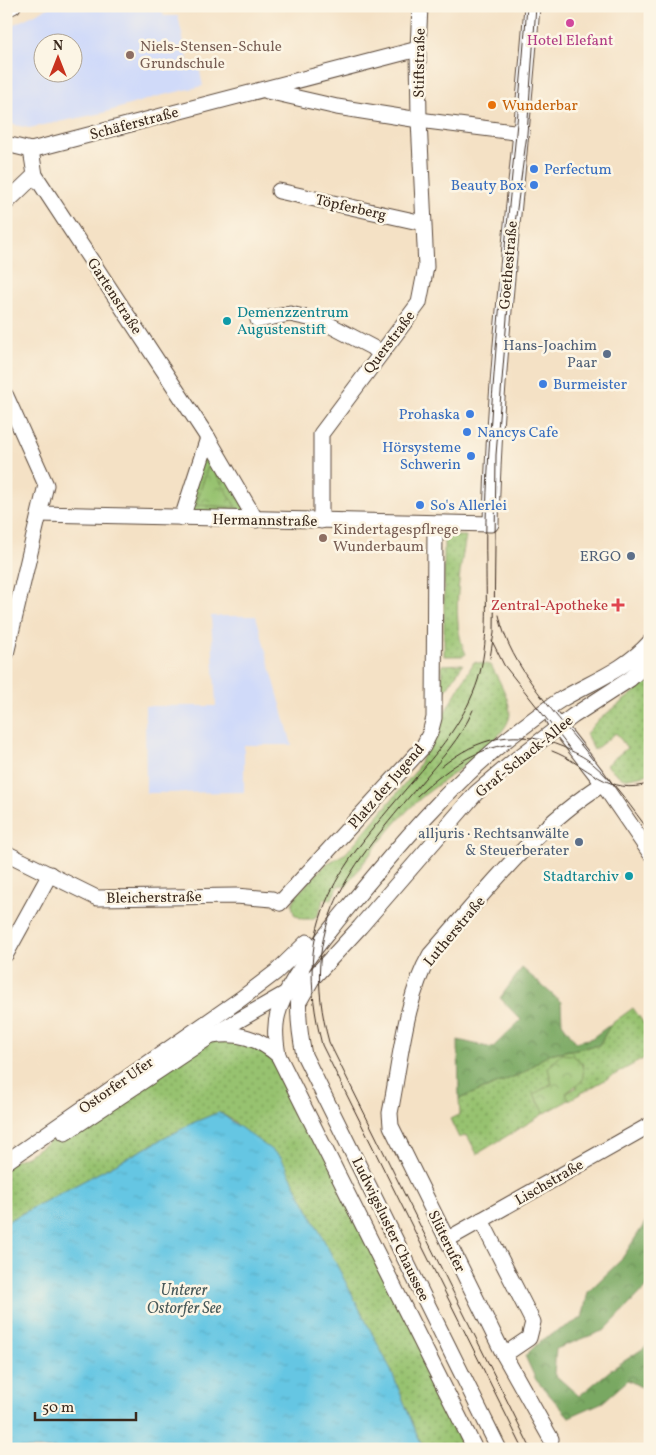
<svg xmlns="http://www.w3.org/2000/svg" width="656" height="1455" font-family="Vollkorn,serif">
  <defs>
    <pattern id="grass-dots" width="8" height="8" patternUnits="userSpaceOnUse" patternTransform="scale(1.25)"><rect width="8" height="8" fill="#97c26f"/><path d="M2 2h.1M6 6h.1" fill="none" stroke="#7c9e5b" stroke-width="1.8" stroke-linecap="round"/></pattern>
    <pattern id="forest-crowns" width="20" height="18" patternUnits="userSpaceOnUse" patternTransform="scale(1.25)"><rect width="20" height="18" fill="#79a862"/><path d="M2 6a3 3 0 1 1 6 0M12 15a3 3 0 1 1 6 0" fill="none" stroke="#648950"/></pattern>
    <pattern id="park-crowns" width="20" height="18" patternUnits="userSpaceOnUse" patternTransform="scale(1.25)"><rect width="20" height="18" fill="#97c26f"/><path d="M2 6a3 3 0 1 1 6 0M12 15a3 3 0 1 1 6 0" fill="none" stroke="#7c9e5b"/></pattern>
    <pattern id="water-ripples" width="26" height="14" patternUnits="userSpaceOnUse" patternTransform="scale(1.25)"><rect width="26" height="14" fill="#65c6e3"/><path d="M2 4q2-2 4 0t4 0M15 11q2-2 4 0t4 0" fill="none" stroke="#59aac2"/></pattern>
  </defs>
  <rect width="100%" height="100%" fill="#fcf5e5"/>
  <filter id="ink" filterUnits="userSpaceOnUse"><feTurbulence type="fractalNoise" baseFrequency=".02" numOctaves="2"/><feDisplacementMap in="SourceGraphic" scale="10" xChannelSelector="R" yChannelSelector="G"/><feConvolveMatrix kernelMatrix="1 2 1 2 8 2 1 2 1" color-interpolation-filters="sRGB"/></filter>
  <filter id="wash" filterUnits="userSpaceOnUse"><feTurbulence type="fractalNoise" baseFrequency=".0096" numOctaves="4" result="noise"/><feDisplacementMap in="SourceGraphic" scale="20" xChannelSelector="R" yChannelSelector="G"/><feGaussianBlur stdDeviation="1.12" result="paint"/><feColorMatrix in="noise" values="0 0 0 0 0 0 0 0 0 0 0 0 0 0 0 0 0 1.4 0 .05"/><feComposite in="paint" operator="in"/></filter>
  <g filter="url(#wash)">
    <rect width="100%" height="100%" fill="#f4e1c5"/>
    <g fill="#d0daf9" fill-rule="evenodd">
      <path d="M52,6H160L164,16H178L190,69L199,67L203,86L159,96L103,113L29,128L6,123V28ZM42,42H72V72H42Z"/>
      <polygon points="211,616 256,616 292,745 244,745 244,792 146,793 145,706 216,706"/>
    </g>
    <g fill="url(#grass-dots)" stroke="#697646">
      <polygon points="208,438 256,520 182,518"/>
      <path d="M444,536H466C460,571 450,621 466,654L463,656H444Z"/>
      <path d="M474,662L491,665C497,677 514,705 509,719C499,747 444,778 421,798C392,823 369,856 346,886L339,885L331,900L324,899L318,915L312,919H302L294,914L292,904L297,894L326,864L346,853L415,772L439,722Z"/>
      <polygon points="463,664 442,696 442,665"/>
      <polygon points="650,680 650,774 623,779 606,765 627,748 616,733 594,750 586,734 597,721"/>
      <polygon points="633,1008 650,1032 650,1055 569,1100 566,1093 576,1088 583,1065 572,1055 549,1076 552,1083 534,1095 545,1113 477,1154 467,1135 459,1138 450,1119 460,1114 459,1099 523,1073 548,1054 599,1045 611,1024"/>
      <polygon points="211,1036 252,1038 278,1055 475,1449 423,1449 390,1368 235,1122 219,1112 195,1122 6,1222 6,1164 27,1156"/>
    </g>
    <g fill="url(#forest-crowns)" stroke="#5a6940">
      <polygon points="522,968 561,1002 562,1023 576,1042 592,1038 611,1024 599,1045 548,1054 523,1073 459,1099 458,1040 492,1048 521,1020 500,998"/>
      <polygon points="650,1215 650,1283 605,1330 556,1349 554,1374 579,1396 612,1369 650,1344 650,1392 628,1380 603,1402 569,1417 536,1380 525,1356 541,1340 582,1318 588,1292 621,1260"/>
    </g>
    <g fill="url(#park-crowns)" stroke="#697646">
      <polygon points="209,463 236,507 196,505"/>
      <path d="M561,1054L572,1055C583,1062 585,1069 582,1081L566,1093L569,1100L545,1113L534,1094L552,1084L548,1068Z"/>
    </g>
    <polygon fill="url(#water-ripples)" stroke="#507880" points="219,1112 281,1157 390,1368 423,1449 6,1449 6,1222 195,1122"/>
  </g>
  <g filter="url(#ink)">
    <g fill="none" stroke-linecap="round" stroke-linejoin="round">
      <g stroke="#574537" stroke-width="17">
        <g id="minor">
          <polyline points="6,9 13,6"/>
          <polyline points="267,91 337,107 419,120 522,133"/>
          <polyline points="6,144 31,150 418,49"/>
          <polyline points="31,150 35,175 208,438 256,520"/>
          <polyline points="279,191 423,223"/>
          <polyline points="6,203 35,175"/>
          <polyline points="258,320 290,314 322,321 381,352"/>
          <polyline points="6,396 46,485 6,654"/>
          <path d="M40,514L491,524C495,351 519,179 532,6"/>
          <polyline points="182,518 208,438"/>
          <polyline points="321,521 321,434 419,303 426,267 419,120 418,49 420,6"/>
          <polyline points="553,719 598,777 650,853"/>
          <polyline points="6,853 97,898 236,896 272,899 280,903 423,747 430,733 434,718 435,524"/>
          <path d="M306,943C298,986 295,1011 304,1055L499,1449"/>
          <polyline points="6,954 50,874"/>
          <polyline points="300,1000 312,979 360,927 476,793 514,761 573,716 630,679 650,661"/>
          <path d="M212,1036C239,1032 258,1038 278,1055"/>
          <polyline points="65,1133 211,1036 288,992"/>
          <polyline points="6,1162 242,998 276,972 307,942"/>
          <polyline points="481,1220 533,1322 529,1338 504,1355"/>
          <polyline points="448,1239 650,1125"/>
          <path d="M551,1439L504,1355L391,1126L390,1113C400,1064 405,998 430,955C483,895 534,827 603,784"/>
          <path d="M475,1449L278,1055C275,1038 274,1023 280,1007C293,973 319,944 341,916C395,850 451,782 519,730C533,720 547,708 562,699C593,681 625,670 650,642"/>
        </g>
      </g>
      <use href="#minor" stroke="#fff" stroke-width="15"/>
      <g stroke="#3b2a1e" stroke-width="1">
        <path d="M499,615C509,667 560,718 593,760"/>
        <polyline points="492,641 504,665 571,750"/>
        <polyline points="490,658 494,633 496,455 514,231 527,134 536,6"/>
        <path d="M473,710C461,738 440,760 420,784C350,868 297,924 329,1042L531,1449"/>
        <path d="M552,751C587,764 609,798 650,783"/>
        <path d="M441,767C479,736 517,728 563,747C573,752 584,756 593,764C615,782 632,809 650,832"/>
        <path d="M417,796C445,771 472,749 511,744"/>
        <path d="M523,1449L322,1045C290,917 339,868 417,776C442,747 466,717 478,680C489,643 486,603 486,565C485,526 487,488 489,450C497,301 516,154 527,6"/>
      </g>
    </g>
  </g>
  <circle fill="#d1479c" stroke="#fcf5e5" stroke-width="2" cx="570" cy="23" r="5"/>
  <g fill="#8d6e63" stroke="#fcf5e5" stroke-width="2">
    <circle cx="130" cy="55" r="5"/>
    <circle cx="323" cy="538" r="5"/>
  </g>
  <circle fill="#e8710a" stroke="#fcf5e5" stroke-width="2" cx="492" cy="105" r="5"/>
  <g fill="#3f7fe0" stroke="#fcf5e5" stroke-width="2">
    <circle cx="534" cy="169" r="5"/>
    <circle cx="534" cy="185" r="5"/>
    <circle cx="543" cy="384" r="5"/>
    <circle cx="470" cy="414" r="5"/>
    <circle cx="467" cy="432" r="5"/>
    <circle cx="471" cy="456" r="5"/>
    <circle cx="420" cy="505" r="5"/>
  </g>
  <g fill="#0f9aa8" stroke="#fcf5e5" stroke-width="2">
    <circle cx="227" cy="321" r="5"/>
    <circle cx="629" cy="876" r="5"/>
  </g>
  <g fill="#5c6f8a" stroke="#fcf5e5" stroke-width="2">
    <circle cx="607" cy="354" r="5"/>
    <circle cx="631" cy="556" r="5"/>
    <circle cx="579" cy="842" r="5"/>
  </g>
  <path fill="#e0444e" stroke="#fcf5e5" stroke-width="2" d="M615.5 597.5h5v5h5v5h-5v5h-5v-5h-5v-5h5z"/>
  <g text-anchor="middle" stroke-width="5" stroke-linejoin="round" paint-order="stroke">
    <g font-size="15" fill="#b23c85" stroke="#fcf5e5">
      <text x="570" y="45">Hotel Elefant</text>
    </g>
    <g font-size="15" fill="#785e54" stroke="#fcf5e5" text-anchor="start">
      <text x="140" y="51">Niels-Stensen-Schule<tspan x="140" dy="17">Grundschule</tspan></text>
      <text x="333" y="534">Kindertagespflrege<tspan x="333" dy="17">Wunderbaum</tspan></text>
    </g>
    <g font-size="15" fill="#3b2a1e" stroke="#fcf5e5">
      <text transform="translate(419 63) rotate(-89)" y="5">Stiftstraße</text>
      <text transform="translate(134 123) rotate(-15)" y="5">Schäferstraße</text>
      <text transform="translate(351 207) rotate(13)" y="5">Töpferberg</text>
      <text transform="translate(508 265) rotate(-85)" y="5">Goethestraße</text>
      <text transform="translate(115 296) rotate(57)" y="5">Gartenstraße</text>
      <text transform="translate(389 342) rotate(-53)" y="5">Querstraße</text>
      <text transform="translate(265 520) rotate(1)" y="5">Hermannstraße</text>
      <text transform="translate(524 756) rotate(-39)" y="5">Graf-Schack-Allee</text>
      <text transform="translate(386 786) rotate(-49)" y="5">Platz der Jugend</text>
      <text transform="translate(154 897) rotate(-1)" y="5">Bleicherstraße</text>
      <text transform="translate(454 931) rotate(-50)" y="5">Lutherstraße</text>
      <text transform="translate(116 1085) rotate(-35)" y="5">Ostorfer Ufer</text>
      <text transform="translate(549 1182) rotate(-30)" y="5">Lischstraße</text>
      <text transform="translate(391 1229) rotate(64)" y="5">Ludwigsluster Chaussee</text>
      <text transform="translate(447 1241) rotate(64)" y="5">Slüterufer</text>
    </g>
    <g font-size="15" fill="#c56008" stroke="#fcf5e5" text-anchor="start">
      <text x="502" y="110">Wunderbar</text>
    </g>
    <g font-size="15" fill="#366cbe" stroke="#fcf5e5" text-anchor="start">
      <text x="544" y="174">Perfectum</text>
      <text x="524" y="190" text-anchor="end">Beauty Box</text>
      <text x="553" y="389">Burmeister</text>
      <text x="460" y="419" text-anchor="end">Prohaska</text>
      <text x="477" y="437">Nancys Cafe</text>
      <text x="461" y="452" text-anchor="end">Hörsysteme<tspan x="461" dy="17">Schwerin</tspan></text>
      <text x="430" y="510">So's Allerlei</text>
    </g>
    <g font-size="15" fill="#0d838f" stroke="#fcf5e5" text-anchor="start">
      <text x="237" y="317">Demenzzentrum<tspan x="237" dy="17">Augustenstift</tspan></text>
      <text x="619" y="881" text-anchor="end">Stadtarchiv</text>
    </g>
    <g font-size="15" fill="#4e5e75" stroke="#fcf5e5" text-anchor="end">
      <text x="597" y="350">Hans-Joachim<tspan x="597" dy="17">Paar</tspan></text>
      <text x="621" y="561">ERGO</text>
      <text x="569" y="838">alljuris · Rechtsanwälte<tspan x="569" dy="17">&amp; Steuerberater</tspan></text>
    </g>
    <g font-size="15" fill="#be3a42" stroke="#fcf5e5" text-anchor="end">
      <text x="608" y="610">Zentral-Apotheke</text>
    </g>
    <g font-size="16" font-style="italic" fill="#485959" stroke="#fcf5e5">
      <text x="184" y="1295">Unterer<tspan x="184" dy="18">Ostorfer See</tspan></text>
    </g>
  </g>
  <rect width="656" height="1455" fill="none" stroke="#fcf5e5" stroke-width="25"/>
  <g transform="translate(58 58)"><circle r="24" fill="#fcf5e5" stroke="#afa495"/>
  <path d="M0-4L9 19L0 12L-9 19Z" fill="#c8321e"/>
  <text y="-8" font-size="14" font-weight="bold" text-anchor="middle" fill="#3b2a1e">N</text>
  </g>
  <path d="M35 1412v8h101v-8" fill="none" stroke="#3b2a1e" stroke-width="2.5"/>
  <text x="42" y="1412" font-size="15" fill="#3b2a1e" stroke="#fcf5e5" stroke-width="4" paint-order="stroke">50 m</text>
</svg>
